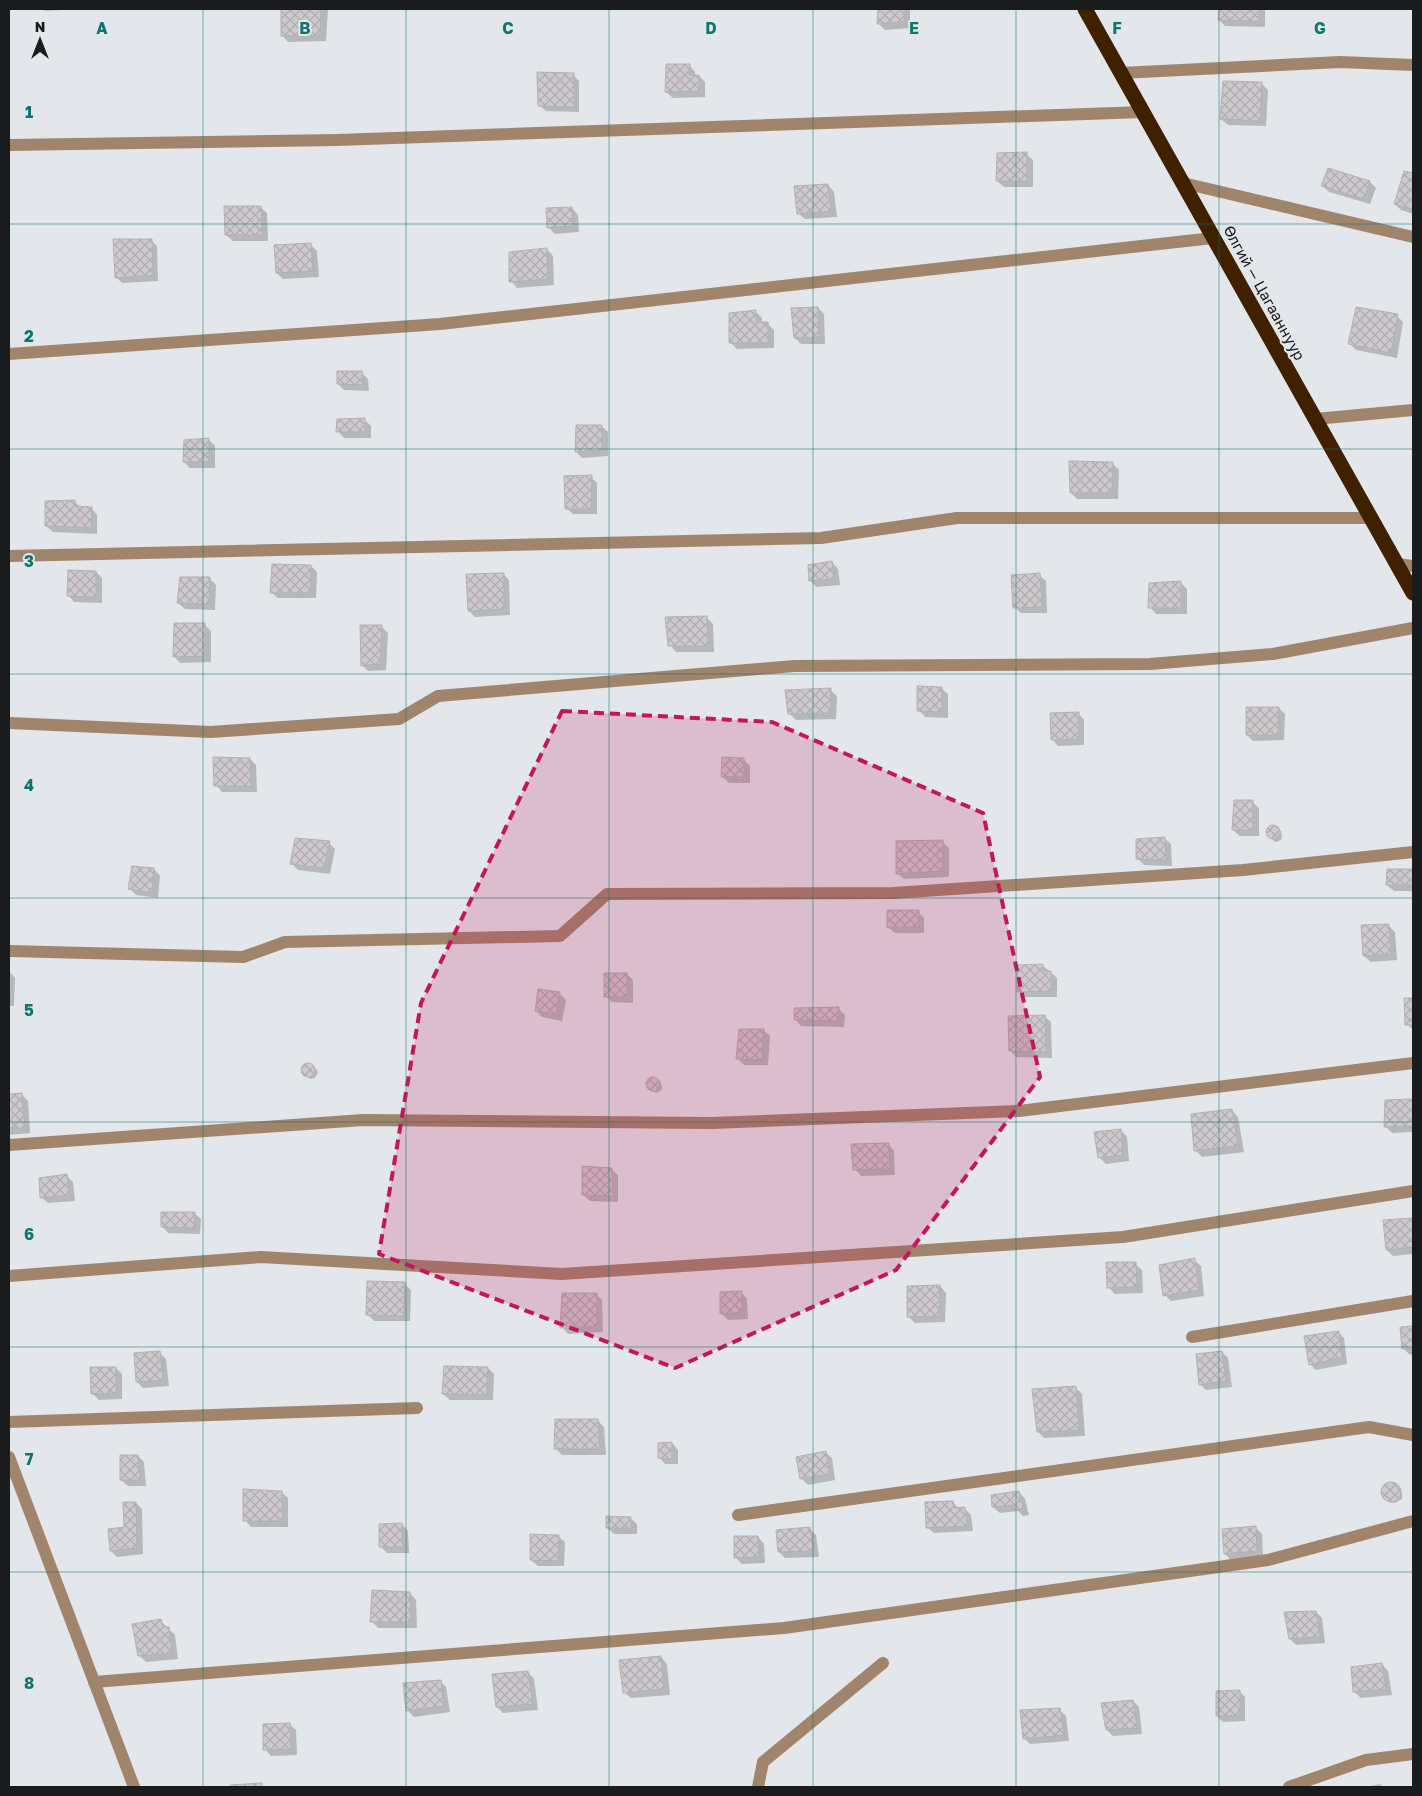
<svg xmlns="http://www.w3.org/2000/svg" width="1422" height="1796" font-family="'Golos Text',sans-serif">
  <defs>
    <pattern id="building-cross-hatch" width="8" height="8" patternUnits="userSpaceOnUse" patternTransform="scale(1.25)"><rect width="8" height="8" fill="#cec9cc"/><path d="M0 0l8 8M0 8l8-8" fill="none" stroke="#b0acaf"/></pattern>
  </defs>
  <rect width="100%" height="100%" fill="#e3e6ea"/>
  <g fill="#0003">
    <polygon points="43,9 63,9 63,10 45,11"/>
    <polygon points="283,9 326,9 328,10 326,41 288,42 282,35"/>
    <polygon points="879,9 910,9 910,28 885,30 879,24"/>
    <polygon points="1220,9 1265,9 1265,27 1225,26 1219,20"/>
    <polygon points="689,65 695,72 695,76 699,76 705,82 705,97 673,98 666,92"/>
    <polygon points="573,75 579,81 579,112 546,111 539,105"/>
    <polygon points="1262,84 1268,90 1266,126 1228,125 1221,119"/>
    <polygon points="1026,154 1033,160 1033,187 1004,187 997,181"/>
    <polygon points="1329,169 1370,182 1376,188 1370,204 1329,192 1323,186"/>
    <polygon points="1405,172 1413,175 1413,214 1401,210 1395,204"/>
    <polygon points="828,185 834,192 837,217 805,219 798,213"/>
    <polygon points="260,207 267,213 268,241 233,241 226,235"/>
    <polygon points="572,208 578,215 579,232 555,234 548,227"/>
    <polygon points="151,240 157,246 158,281 122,283 116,277"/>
    <polygon points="310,244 317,251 319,277 283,279 277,273"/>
    <polygon points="547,249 553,256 554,285 517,288 511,281"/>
    <polygon points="818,308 824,314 825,344 801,344 795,338"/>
    <polygon points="755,311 762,318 762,323 767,323 774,330 774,348 737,349 730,342"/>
    <polygon points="1397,316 1403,322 1397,358 1356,350 1350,344"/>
    <polygon points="361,372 368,379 369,391 344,390 338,384"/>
    <polygon points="364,419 371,426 371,438 344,438 338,431"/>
    <polygon points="601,426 608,432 608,456 582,458 576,452"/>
    <polygon points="209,440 215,446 215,468 190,468 184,462"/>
    <polygon points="1112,463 1119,470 1118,499 1077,499 1071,493"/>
    <polygon points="591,477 597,483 597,514 573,514 566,508"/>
    <polygon points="75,502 81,508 91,508 97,515 97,534 53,532 46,526"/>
    <polygon points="832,562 838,569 840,585 816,587 810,580"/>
    <polygon points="311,566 317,572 316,598 278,598 271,592"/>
    <polygon points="96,572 102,578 102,603 74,602 68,595"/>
    <polygon points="503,574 509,580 510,615 475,617 469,611"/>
    <polygon points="1039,575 1046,581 1047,613 1021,613 1015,607"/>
    <polygon points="209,578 216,585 215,610 185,609 178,603"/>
    <polygon points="1181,583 1187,589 1187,614 1156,614 1150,607"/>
    <polygon points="706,617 713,624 714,652 676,652 670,645"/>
    <polygon points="205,625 211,631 211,662 180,663 174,656"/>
    <polygon points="381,626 388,633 386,670 368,671 362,665"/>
    <polygon points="941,688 948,694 948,718 925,717 919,710"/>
    <polygon points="830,690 837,696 836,719 796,720 789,713"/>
    <polygon points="1279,708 1285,714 1284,740 1253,741 1247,735"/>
    <polygon points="1078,713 1084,720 1084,745 1058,746 1052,739"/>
    <polygon points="250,759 256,765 257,792 222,792 216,785"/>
    <polygon points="744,760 750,766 750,783 729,783 723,777"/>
    <polygon points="1252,802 1259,808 1259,836 1240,836 1233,830"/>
    <polygon points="1274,827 1281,831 1282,837 1281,840 1275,842 1269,836 1267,832 1270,828"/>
    <polygon points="1164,838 1171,844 1172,866 1144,865 1138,859"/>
    <polygon points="942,842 949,848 949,877 904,879 897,873"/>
    <polygon points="329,843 335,849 330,874 298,870 292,864"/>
    <polygon points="154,869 160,876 158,898 136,895 130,889"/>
    <polygon points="1413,870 1413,891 1394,891 1387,885 1388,871"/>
    <polygon points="918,912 924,918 924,933 895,933 888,927"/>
    <polygon points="1389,926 1395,932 1397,960 1371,962 1364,956"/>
    <polygon points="1042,965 1057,978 1057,997 1025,997 1018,991"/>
    <polygon points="9,971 15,978 14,1006 9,1006"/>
    <polygon points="627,974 633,980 633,1003 612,1002 606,996"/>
    <polygon points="539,991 560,994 566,1000 562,1021 542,1017 536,1011"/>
    <polygon points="1405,999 1413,999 1413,1030 1407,1024"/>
    <polygon points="838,1008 845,1015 844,1027 801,1026 795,1019"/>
    <polygon points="1044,1016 1051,1022 1052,1058 1016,1057 1010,1050"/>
    <polygon points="763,1030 770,1036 768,1065 744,1065 737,1058"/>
    <polygon points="307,1064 313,1066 316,1069 318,1072 315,1078 310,1079 304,1073 302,1070"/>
    <polygon points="654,1078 662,1085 662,1089 657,1093 651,1091 647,1084 650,1079"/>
    <polygon points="21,1094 28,1101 30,1133 9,1135 9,1095"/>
    <polygon points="1413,1100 1413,1132 1392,1133 1385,1126 1387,1101"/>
    <polygon points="1232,1110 1238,1117 1244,1152 1202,1157 1195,1150"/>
    <polygon points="1121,1130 1127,1137 1129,1161 1106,1164 1099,1157"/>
    <polygon points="888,1144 894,1151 895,1175 861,1176 855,1169"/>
    <polygon points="611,1169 618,1175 618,1202 590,1201 583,1195"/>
    <polygon points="67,1176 73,1182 75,1201 48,1203 41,1197"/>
    <polygon points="194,1213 201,1219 200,1234 168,1233 162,1226"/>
    <polygon points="1413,1219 1413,1254 1393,1256 1387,1250 1384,1222"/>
    <polygon points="1194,1260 1201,1266 1204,1296 1171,1301 1165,1295"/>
    <polygon points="1135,1264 1142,1270 1143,1293 1115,1294 1108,1287"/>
    <polygon points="404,1283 411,1290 410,1321 374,1321 367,1314"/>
    <polygon points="940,1286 946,1293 945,1322 915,1323 909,1317"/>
    <polygon points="741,1292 747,1299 748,1319 728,1320 721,1313"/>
    <polygon points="596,1294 602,1300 603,1332 568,1334 562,1327"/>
    <polygon points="1413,1327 1413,1354 1410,1355 1403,1348 1402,1328"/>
    <polygon points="1338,1332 1344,1338 1347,1364 1316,1370 1310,1364"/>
    <polygon points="159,1352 166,1359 169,1386 143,1388 137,1382"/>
    <polygon points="1222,1352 1228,1358 1232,1387 1206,1390 1200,1384"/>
    <polygon points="116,1368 122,1374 122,1399 99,1400 92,1393"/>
    <polygon points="488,1368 494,1374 493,1400 450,1400 443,1394"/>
    <polygon points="1076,1388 1082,1394 1085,1436 1044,1438 1038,1432"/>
    <polygon points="598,1421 604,1427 606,1455 562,1455 556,1449"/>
    <polygon points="672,1443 678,1450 678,1464 665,1464 659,1457"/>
    <polygon points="825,1452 832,1458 835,1480 808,1485 801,1478"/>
    <polygon points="138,1456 144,1462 146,1486 128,1486 121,1480"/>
    <polygon points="1388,1484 1396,1485 1402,1493 1402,1499 1395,1503 1389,1502 1383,1494 1384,1487"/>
    <polygon points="281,1492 288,1498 288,1527 251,1527 245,1520"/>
    <polygon points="1019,1492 1025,1499 1029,1515 1023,1516 1018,1511 1000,1513 993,1507"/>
    <polygon points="953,1502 959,1509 965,1509 971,1515 973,1531 934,1533 927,1527"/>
    <polygon points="136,1503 142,1509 143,1554 117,1557 111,1551 125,1528"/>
    <polygon points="630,1518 637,1524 637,1534 614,1534 607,1528"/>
    <polygon points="402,1524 408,1531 409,1553 387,1553 381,1547"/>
    <polygon points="1256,1528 1262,1534 1263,1557 1231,1560 1225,1554 1224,1530"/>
    <polygon points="810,1529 816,1535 819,1557 785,1558 779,1552"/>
    <polygon points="558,1536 565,1542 564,1566 538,1566 531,1560"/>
    <polygon points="758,1537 764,1544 765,1563 742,1564 736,1558"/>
    <polygon points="410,1593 416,1600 417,1628 378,1628 372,1621"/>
    <polygon points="1316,1612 1322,1618 1325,1643 1296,1645 1290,1639"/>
    <polygon points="161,1621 175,1635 178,1659 146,1662 139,1655"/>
    <polygon points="661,1657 667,1664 670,1695 631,1698 624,1692"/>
    <polygon points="1382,1664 1388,1671 1392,1695 1361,1698 1354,1692"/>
    <polygon points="528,1672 534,1679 538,1710 503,1713 497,1707"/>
    <polygon points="440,1681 446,1687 450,1712 414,1717 407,1710"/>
    <polygon points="1239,1691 1245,1697 1245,1721 1223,1722 1217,1716"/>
    <polygon points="1133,1701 1139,1707 1142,1734 1113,1736 1107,1730"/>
    <polygon points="1059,1710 1066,1716 1069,1741 1030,1744 1024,1738"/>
    <polygon points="289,1724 296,1730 297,1755 271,1756 265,1749"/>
    <polygon points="1380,1784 1383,1787 1365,1787"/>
  </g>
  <g fill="url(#building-cross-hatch)" stroke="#b5b0b3">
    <polygon points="281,9 321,9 320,35 281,36"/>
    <polygon points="878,9 904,9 904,22 877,24"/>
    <polygon points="1219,9 1259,9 1259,21 1218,20"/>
    <polygon points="666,64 690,64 689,75 699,75 699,91 665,92"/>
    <polygon points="537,72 574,73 574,107 538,106"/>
    <polygon points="1223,81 1262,82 1260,121 1220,119"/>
    <polygon points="1027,152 1027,181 996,181 997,153"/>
    <polygon points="1328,168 1370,181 1364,199 1321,186"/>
    <polygon points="1404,171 1413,173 1413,210 1394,204"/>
    <polygon points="828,184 831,211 797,214 794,186"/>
    <polygon points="224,206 261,206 262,235 225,235"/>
    <polygon points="572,207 573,226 547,228 546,208"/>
    <polygon points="113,239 152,239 153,275 115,278"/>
    <polygon points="311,243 313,271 276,273 274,245"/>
    <polygon points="547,248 548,279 509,282 509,252"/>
    <polygon points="818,307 819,338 794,338 791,308"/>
    <polygon points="1356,307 1398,314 1391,353 1348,344"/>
    <polygon points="756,310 756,322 768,322 768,343 729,343 729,313"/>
    <polygon points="337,371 362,371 363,385 337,384"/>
    <polygon points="365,418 365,432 336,432 337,419"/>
    <polygon points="576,425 602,425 602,450 575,452"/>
    <polygon points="209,438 209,462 183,462 184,440"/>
    <polygon points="1069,461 1113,462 1112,493 1070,493"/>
    <polygon points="592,475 591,509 565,509 564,476"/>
    <polygon points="75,500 76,506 92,507 91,528 45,526 45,501"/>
    <polygon points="832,561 834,579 809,581 808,565"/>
    <polygon points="272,564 311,565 310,593 270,593"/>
    <polygon points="68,570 96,571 96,597 67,596"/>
    <polygon points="504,573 504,609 468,611 466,574"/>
    <polygon points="1040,573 1042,607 1013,608 1011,575"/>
    <polygon points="180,577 210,577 209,604 177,603"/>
    <polygon points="1181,581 1181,608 1148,608 1149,583"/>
    <polygon points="707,616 708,646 668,646 665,617"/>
    <polygon points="174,623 205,623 205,656 173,657"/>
    <polygon points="360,625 382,625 380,664 361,666"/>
    <polygon points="917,686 942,687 942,712 917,711"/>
    <polygon points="831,688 830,713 788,714 785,690"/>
    <polygon points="1246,707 1279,707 1278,735 1246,735"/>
    <polygon points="1079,712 1079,739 1051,740 1050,713"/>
    <polygon points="213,757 250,758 251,786 214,786"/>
    <polygon points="722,757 744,758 744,777 721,777"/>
    <polygon points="1234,800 1253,800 1253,830 1232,830"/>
    <circle cx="1273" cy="832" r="7"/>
    <polygon points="1165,837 1166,860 1136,859 1136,839"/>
    <polygon points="295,838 330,841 324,868 290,864"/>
    <polygon points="943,840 943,871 896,874 896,841"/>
    <polygon points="132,866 154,868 152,893 128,889"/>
    <polygon points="1387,869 1413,869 1413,885 1386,885"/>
    <polygon points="887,910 919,910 919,927 887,928"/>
    <polygon points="1389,924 1391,954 1363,956 1361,925"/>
    <polygon points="1043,964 1043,971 1051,971 1051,991 1017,992 1017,965"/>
    <rect x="604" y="973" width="23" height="24"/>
    <polygon points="538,989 560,992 556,1015 535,1011"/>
    <polygon points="1404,998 1413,998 1413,1025 1405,1025"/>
    <polygon points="839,1007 838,1021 794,1020 794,1008"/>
    <polygon points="1045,1015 1046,1052 1009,1051 1008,1016"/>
    <polygon points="739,1029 764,1029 762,1060 736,1059"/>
    <circle cx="308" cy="1070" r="7"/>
    <circle cx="653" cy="1084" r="7"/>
    <polygon points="22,1093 25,1128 9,1128 9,1094"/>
    <polygon points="1413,1099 1413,1126 1384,1127 1385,1100"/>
    <polygon points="1232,1109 1238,1146 1194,1151 1191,1114"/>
    <polygon points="1121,1129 1123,1155 1098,1158 1094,1132"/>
    <polygon points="889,1143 890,1169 853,1170 851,1144"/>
    <polygon points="582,1166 612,1168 613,1196 582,1195"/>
    <polygon points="67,1174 69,1195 40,1198 39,1178"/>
    <polygon points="161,1212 195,1212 194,1228 161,1227"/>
    <polygon points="1413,1218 1413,1247 1386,1250 1383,1220"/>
    <polygon points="1195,1258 1199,1290 1163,1296 1159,1265"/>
    <polygon points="1106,1262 1136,1262 1137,1287 1107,1288"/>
    <polygon points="367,1281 405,1282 404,1316 366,1315"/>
    <polygon points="940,1285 939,1316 907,1317 907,1286"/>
    <polygon points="742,1291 742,1313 720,1314 720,1292"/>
    <polygon points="562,1293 597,1293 597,1326 560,1328"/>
    <polygon points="1413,1326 1413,1348 1402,1349 1400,1327"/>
    <polygon points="1339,1331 1342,1357 1309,1365 1304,1336"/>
    <polygon points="160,1351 163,1380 136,1382 134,1353"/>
    <polygon points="1222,1351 1226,1381 1199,1385 1196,1354"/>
    <polygon points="444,1366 488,1367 487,1395 442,1394"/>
    <polygon points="90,1367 116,1367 116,1393 91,1394"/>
    <polygon points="1076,1386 1079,1430 1037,1432 1032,1389"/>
    <polygon points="555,1419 598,1419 600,1449 554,1449"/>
    <polygon points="672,1442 672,1459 658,1458 658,1443"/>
    <polygon points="826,1451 830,1474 800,1479 796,1457"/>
    <polygon points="120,1455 138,1455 140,1480 120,1480"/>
    <circle cx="1391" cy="1492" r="10"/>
    <polygon points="243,1489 282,1491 283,1521 243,1521"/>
    <polygon points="1019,1491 1023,1509 1015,1510 1014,1505 992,1507 991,1495"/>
    <polygon points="953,1501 954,1508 965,1507 967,1526 926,1528 925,1502"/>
    <polygon points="123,1502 136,1502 137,1548 110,1551 108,1529 124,1527"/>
    <polygon points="606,1516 631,1517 631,1528 606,1528"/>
    <polygon points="402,1523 403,1547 379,1547 379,1524"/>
    <polygon points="1256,1526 1257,1551 1224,1554 1222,1529"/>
    <polygon points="810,1527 813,1551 778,1552 776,1530"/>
    <polygon points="530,1534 559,1535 558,1561 530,1560"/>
    <polygon points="734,1536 758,1536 759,1557 734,1558"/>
    <polygon points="372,1590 410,1592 411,1622 370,1622"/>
    <polygon points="1316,1611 1320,1637 1289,1639 1284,1612"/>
    <polygon points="161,1619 163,1627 169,1627 172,1653 138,1656 132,1624"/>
    <polygon points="661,1656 664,1689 623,1693 619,1660"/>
    <polygon points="1382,1663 1386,1689 1353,1692 1351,1667"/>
    <polygon points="528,1671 533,1704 496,1707 492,1674"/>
    <polygon points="441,1680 444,1706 406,1711 403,1683"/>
    <polygon points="1240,1690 1240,1715 1216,1716 1216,1691"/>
    <polygon points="1133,1700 1137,1728 1106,1730 1101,1703"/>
    <polygon points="1060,1708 1064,1735 1023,1739 1020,1710"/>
    <polygon points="290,1723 291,1749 263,1750 263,1724"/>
    <polygon points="262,1783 262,1787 230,1787 230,1785"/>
  </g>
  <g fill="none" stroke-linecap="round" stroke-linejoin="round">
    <g stroke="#a0856c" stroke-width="12">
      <polyline points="1120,73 1340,62 1413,65"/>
      <polyline points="9,145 337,140 1143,112"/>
      <polyline points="1183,183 1413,237"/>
      <polyline points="9,354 440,324 1213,238"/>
      <polyline points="1315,419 1413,410"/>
      <polyline points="9,556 821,538 957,518 1371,518"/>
      <polyline points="1397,564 1413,566"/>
      <polyline points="9,723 211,732 399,719 438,696 794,666 1150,664 1273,654 1413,628"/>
      <polyline points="9,951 243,957 285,942 560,936 607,894 893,893 1243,870 1413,852"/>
      <polyline points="9,1145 363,1120 712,1123 1019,1111 1413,1063"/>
      <polyline points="9,1276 261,1257 562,1274 1123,1237 1413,1191"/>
      <polyline points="1192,1337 1413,1301"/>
      <polyline points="9,1422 417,1408"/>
      <polyline points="9,1457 134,1787"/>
      <polyline points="738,1515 1369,1427 1413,1435"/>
      <polyline points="94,1682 784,1628 1268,1560 1413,1521"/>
      <polyline points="758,1787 763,1762 883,1663"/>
      <polyline points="1289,1787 1366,1760 1413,1754"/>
    </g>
    <polyline stroke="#3f2100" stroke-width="15" points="1085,9 1413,593"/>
  </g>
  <path fill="#c2185b" fill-opacity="0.2" stroke="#c2185b" stroke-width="4" stroke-dasharray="10 6" stroke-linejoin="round" d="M562,711L772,722L983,813L1040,1077L896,1270L675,1368L379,1254L421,1003Z"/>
  <path fill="none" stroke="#0f766e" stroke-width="1" stroke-opacity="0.55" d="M203,9V1787M406,9V1787M609,9V1787M813,9V1787M1016,9V1787M1219,9V1787M9,224H1413M9,449H1413M9,674H1413M9,898H1413M9,1122H1413M9,1347H1413M9,1572H1413"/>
  <g text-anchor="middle" stroke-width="4" stroke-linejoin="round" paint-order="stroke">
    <g font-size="15" fill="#1a1b1d" stroke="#e3e6ea">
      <text transform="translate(1264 293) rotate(61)" y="5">Өлгий — Цагааннуур</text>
    </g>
  </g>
  <g font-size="16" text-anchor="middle" font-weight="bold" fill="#0f766e" stroke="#e3e6ea" stroke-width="4" stroke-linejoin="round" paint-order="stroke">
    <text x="102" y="34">A</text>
    <text x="305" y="34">B</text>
    <text x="508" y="34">C</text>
    <text x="711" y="34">D</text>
    <text x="914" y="34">E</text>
    <text x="1117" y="34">F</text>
    <text x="1320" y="34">G</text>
    <text x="29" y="118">1</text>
    <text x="29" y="342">2</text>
    <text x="29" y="567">3</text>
    <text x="29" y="791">4</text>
    <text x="29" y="1016">5</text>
    <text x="29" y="1240">6</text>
    <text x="29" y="1465">7</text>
    <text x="29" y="1689">8</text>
  </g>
  <rect width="1422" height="1796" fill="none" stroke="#1a1b1d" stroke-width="20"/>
  <g transform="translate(40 40)" stroke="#e3e6ea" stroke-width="4" paint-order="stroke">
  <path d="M0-4L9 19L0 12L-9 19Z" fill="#1a1b1d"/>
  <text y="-8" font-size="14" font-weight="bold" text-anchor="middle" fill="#1a1b1d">N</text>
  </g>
</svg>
